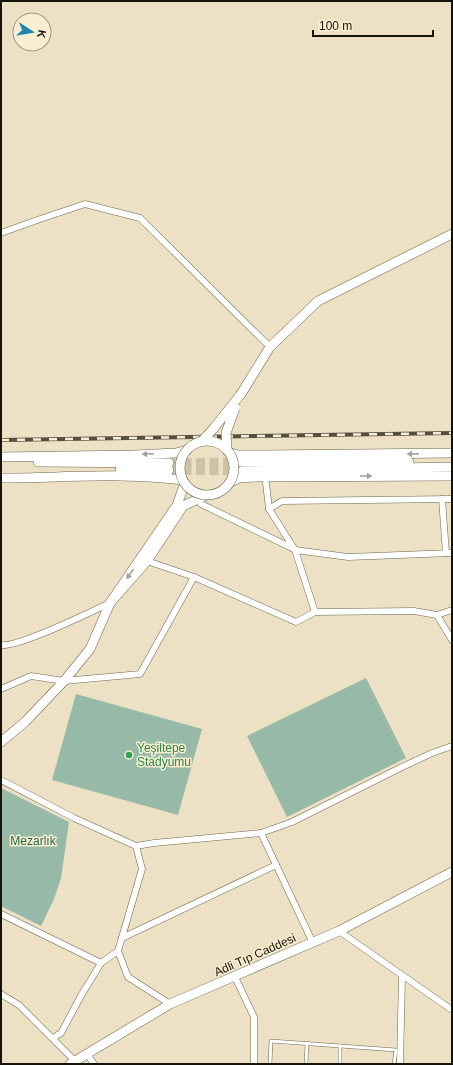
<svg xmlns="http://www.w3.org/2000/svg" width="453" height="1065" font-family="Arial,sans-serif">
  <rect width="100%" height="100%" fill="#ece1c4"/>
  <g fill="#97baa8">
    <polygon points="366,678 406,758 287,817 247,736"/>
    <polygon points="76,694 202,729 178,815 52,780"/>
    <polygon points="1,788 69,822 61,878 54,899 41,926 1,906"/>
  </g>
  <g fill="none" stroke-linecap="round" stroke-linejoin="round">
    <g stroke="#ccc2a8" stroke-width="9" stroke-dasharray="9 4.5" stroke-linecap="butt">
      <polyline points="169,463 242,462"/>
      <polyline points="169,470 242,471"/>
    </g>
    <g stroke="#6e654b" stroke-width="4">
      <g id="lane">
        <polyline points="270,1064 271,1041 396,1050 394,1064"/>
        <polyline points="306,1064 307,1043"/>
        <polyline points="340,1064 340,1046"/>
      </g>
    </g>
    <g stroke="#6e654b" stroke-width="7">
      <g id="street">
        <polyline points="1,233 43,218 85,204 140,218 270,347"/>
        <polyline points="266,483 269,509"/>
        <polyline points="442,499 446,553"/>
        <polyline points="201,504 294,549"/>
        <polyline points="295,550 269,509 282,501 452,499"/>
        <polyline points="452,553 348,557 295,550 315,612 414,611 437,615 452,610"/>
        <polyline points="147,561 194,577 296,622 315,612"/>
        <polyline points="437,615 452,640"/>
        <path d="M1,645C18,648 90,612 110,603"/>
        <polyline points="1,689 31,676 64,681 140,674 194,577"/>
        <polyline points="1,780 74,818 136,846 142,869 118,951 101,963 82,994 61,1033 53,1038"/>
        <polyline points="261,833 313,943"/>
        <polyline points="136,846 154,843 261,833 292,822 400,768 432,753 452,746"/>
        <polyline points="1,914 101,963"/>
        <polyline points="339,931 452,1010"/>
        <polyline points="122,938 276,865"/>
        <polyline points="118,951 128,977 170,1004"/>
        <polyline points="235,977 254,1017 254,1064"/>
        <polyline points="1,994 19,1005 75,1061"/>
        <polyline points="87,1054 94,1064"/>
        <polyline points="400,1064 402,976"/>
      </g>
    </g>
    <g stroke="#6e654b" stroke-width="10">
      <g id="secondary">
        <polyline points="241,394 270,347 318,301 452,234"/>
        <polyline points="228,452 238,455 264,455 452,453"/>
        <polyline points="1,457 134,455 176,453 187,450"/>
        <polyline points="38,462 169,463"/>
        <polyline points="242,462 409,462"/>
        <polyline points="120,470 169,470"/>
        <polyline points="242,471 452,467"/>
        <path d="M1,478C62,478 123,472 183,480"/>
        <polyline points="185,483 177,505 110,603 147,561 183,506 207,495"/>
        <polyline points="229,483 239,478 257,477 452,476"/>
        <polyline points="1,742 25,722 64,681 90,649 110,603"/>
        <polyline points="70,1064 170,1004 339,931 452,872"/>
      </g>
    </g>
    <use href="#lane" stroke="#fff" stroke-width="3"/>
    <use href="#street" stroke="#fff" stroke-width="6"/>
    <use href="#secondary" stroke="#fff" stroke-width="9"/>
    <g stroke="#544f3f" stroke-width="4">
      <polyline id="rail" points="1,440 452,433"/>
    </g>
    <use href="#rail" stroke="#f9eed1" stroke-width="2.5" stroke-dasharray="8" stroke-linecap="butt"/>
    <g stroke="#6e654b" stroke-width="10" stroke-linecap="butt">
      <g id="secondary-bridge">
        <polyline points="202,441 214,428 241,394"/>
        <circle cx="207" cy="468" r="27"/>
        <polyline points="227,450 226,433 235,408"/>
      </g>
    </g>
    <use href="#secondary-bridge" stroke="#fff" stroke-width="9"/>
  </g>
  <defs><path id="oneway-solid" d="M-6-.8H1V-3.2L6.5 0L1 3.2V.8H-6Z"/></defs>
  <g fill="#a1a09c">
    <use href="#oneway-solid" transform="translate(148 454) rotate(178)"/>
    <use href="#oneway-solid" transform="translate(413 454) rotate(179)"/>
    <use href="#oneway-solid" transform="translate(366 476)"/>
    <use href="#oneway-solid" transform="translate(130 574) rotate(125)"/>
  </g>
  <circle fill="#2e9e5b" stroke="#f9eed1" stroke-width="1.5" cx="129" cy="755" r="4"/>
  <g text-anchor="middle" stroke-width="3" stroke-linejoin="round" paint-order="stroke">
    <g font-size="12" fill="#27864d" stroke="#f9eed1" text-anchor="start">
      <text x="137" y="752">Yeşiltepe<tspan x="137" dy="14">Stadyumu</tspan></text>
    </g>
    <g font-size="12" fill="#24664b" stroke="#f9eed1">
      <text x="33" y="845">Mezarlık</text>
    </g>
    <g font-size="12" fill="#151208" stroke="#f9eed1">
      <text transform="translate(255 955) rotate(-24)" y="4">Adli Tıp Caddesi</text>
    </g>
  </g>
  <rect width="453" height="1065" fill="none" stroke="#151208" stroke-width="4"/>
  <g transform="translate(32 32) rotate(102)"><circle r="19" fill="#f9eed1" stroke="#9e9681"/>
  <path d="M0-3L7 15L0 10L-7 15Z" fill="#2086af"/>
  <text y="-6" font-size="11" font-weight="bold" text-anchor="middle" fill="#151208">K</text>
  </g>
  <path d="M313 30v6h120v-6" fill="none" stroke="#151208" stroke-width="2"/>
  <text x="319" y="30" font-size="12" fill="#151208" stroke="#f9eed1" stroke-width="3" paint-order="stroke">100 m</text>
</svg>
